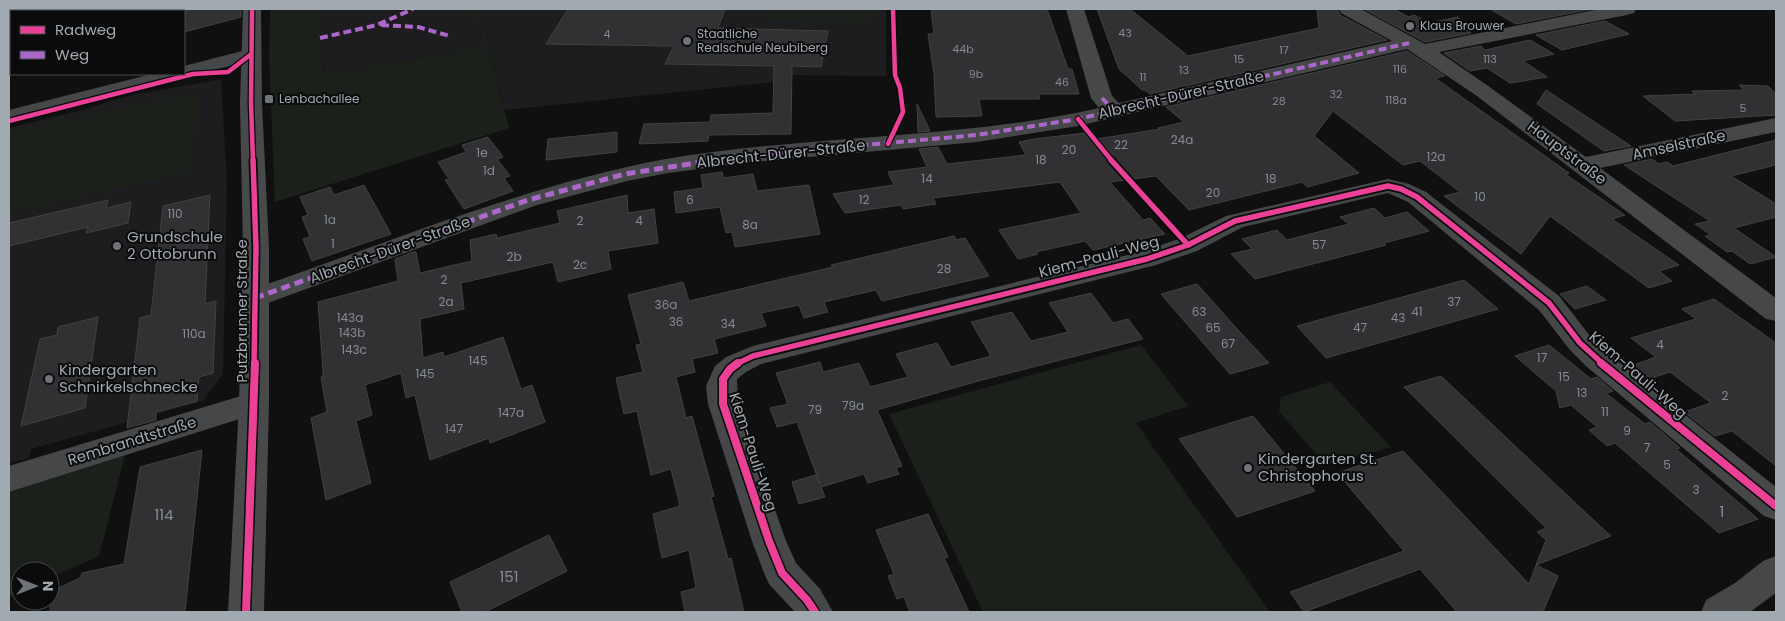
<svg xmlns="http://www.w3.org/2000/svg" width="1785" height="621" font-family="Poppins,sans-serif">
	<rect width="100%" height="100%" fill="#101011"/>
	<path fill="#1d1d1f" d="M319 9H471L483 45 324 76Z
		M480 9H886V76L773 75V82L505 110Z
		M221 79 227 184 223 374 203 401 31 449 29 458 9 463V128L82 110 128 96Z"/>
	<path fill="#1b201b" d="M270 9H319L324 76 483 45 471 9H480L509 128 275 202 269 57Z
		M767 9H873L871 22 764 21Z
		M200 92 190 172 9 213V131Z
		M1141 345 1188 406 1136 423 1270 612H983L889 414Z
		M1330 382 1391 447 1326 466 1279 411 1281 397Z
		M125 455 99 556 50 578V571H20V592L9 597V492Z"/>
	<path fill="#313133" stroke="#404244" d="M184 9H241V17L184 32Z
		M568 9H725L718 28 828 31 821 67 792 66 791 134 709 135 708 141 639 144 644 124 710 122 711 115 773 113 774 66 665 64 674 46 546 44Z
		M931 9H1047L1068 69H1072L1079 94H1039L1040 99H979L982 116 936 117 934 74 928 34H934Z
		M1097 9H1130L1188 56 1319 28 1317 9H1337L1340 15 1387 40 1150 94 1145 90H1142L1119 69Z
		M1364 9H1393L1409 17 1414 15 1429 23 1458 17 1471 33 1425 42Z
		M1490 9H1592L1516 24Z
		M1605 21 1629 34 1562 50 1536 35Z
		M1530 40 1554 54 1523 61 1547 77 1510 83 1487 68 1470 71 1444 53 1481 46 1485 50Z
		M1407 51 1445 76 1435 78 1569 173 1565 174 1625 215 1612 219 1679 265 1659 271 1672 281 1649 288 1550 216 1521 254 1444 196 1460 192 1420 161 1403 165 1333 111 1314 136 1359 173 1307 187 1302 182 1189 210 1156 176 1110 182 1143 220 1150 218 1165 234 1093 250 1085 241 1036 252 1038 254 1018 259 999 230 1081 213 1060 182 933 198 936 204 903 209 901 205 845 213 833 194 894 185 888 172 927 167 919 149 938 147 947 164 1026 155 1019 142 1034 139 1085 133 1090 140 1160 129 1158 128 1184 122 1166 107Z
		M1739 85 1768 86 1776 94V115L1675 121 1643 96 1696 94 1692 91 1744 90Z
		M1546 90 1631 146 1604 151 1537 104Z
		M917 104 930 131 918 132Z
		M617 132V152L546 160 548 139Z
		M488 137 503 157 497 159 510 176 504 178 513 191 464 209 445 180 449 179 438 162 466 152 462 145Z
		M1776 140V165L1731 176 1776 204V217L1734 228 1776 257 1750 264 1732 251 1727 252 1705 236 1711 235 1695 224 1710 221 1624 165 1652 159 1659 164 1667 162 1673 166Z
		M722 172 723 178 753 174 757 191 809 185 820 234 735 247 732 232 726 233 720 207 676 213 674 192 703 188 701 175Z
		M364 185 391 234 312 261 303 239 310 237 302 217 308 215 300 197 330 187 334 195Z
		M210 195 205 304 216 301 213 373 199 377 197 401 156 412V420L127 428 140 318 151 315 163 206Z
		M627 195 628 213 654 209 658 243 608 251 611 269 558 282 553 262 461 283 464 309 420 319 423 358 443 352 444 357 503 337 521 389 532 385 545 422 490 443 489 438 430 460 415 395 406 398 401 373 365 385 372 415 356 421 371 483 326 500 311 418 327 412 321 377H323V371L318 302 398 281 395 259 413 252H416L420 273 472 261 470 240 496 234 497 238 560 223 557 211Z
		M108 200 106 208 131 202 128 223 86 233 88 227 9 246V223Z
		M1374 208 1385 218 1407 212 1429 231 1384 243 1386 245 1255 279 1231 254 1252 249 1242 239 1277 230 1287 240 1349 224 1340 217Z
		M954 236 956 240 965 238 989 276 882 301 876 290 824 302 828 312 804 318 799 305 761 313 766 326 714 339 718 353 692 359 695 372 676 377 686 418 692 416 714 496 711 497 728 559 731 558 744 612H685L681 592 696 588 689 550 662 558 653 514 680 506 671 469 651 475 637 411 624 414 616 378 643 372 636 345 641 344 628 295 683 282 689 301 833 267 831 265Z
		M1464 280 1498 309 1326 358 1297 326Z
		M1197 284 1239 331 1269 363 1230 374 1161 294Z
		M1587 286 1606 300 1575 309 1560 294Z
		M1091 293 1113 323 1128 319 1143 339 978 381 877 410 902 466 896 468 899 474 868 483 864 474 821 487 825 497 799 504 792 482 816 475 820 484 797 422 777 427 770 408 788 404 776 373 820 362 823 372 859 363 870 387 908 377 896 354 937 343 951 367 991 356 971 322 1012 312 1031 341 1068 332 1049 303Z
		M1714 299 1776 343V466L1732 431 1715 436 1684 412 1711 403 1670 372 1645 380 1628 367 1656 357 1631 338 1696 319 1682 309Z
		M98 317 85 408 21 426 40 339 57 335 58 327Z
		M1549 345 1591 379 1597 377 1613 391 1607 393 1608 395 1645 424 1650 422 1680 448 1676 449 1758 519 1719 533 1615 443 1607 446 1589 430 1597 427 1571 405 1560 408 1556 391 1515 356Z
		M1441 376 1586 513 1611 536 1536 565 1546 540 1537 532 1546 528 1404 387Z
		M1253 416 1315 491 1237 517 1179 439Z
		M202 450 185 612H50V592L80 578 82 573 124 564 140 467Z
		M1403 451 1529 584 1536 565 1558 576 1543 612H1457L1420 569 1304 612 1290 592 1404 551 1337 473Z
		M928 514 948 557 944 558 969 612H910L904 597 897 599 888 576 894 574 876 530Z
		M549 535 567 571 485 612H462L450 582Z"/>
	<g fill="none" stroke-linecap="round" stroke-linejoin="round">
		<path fill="#454749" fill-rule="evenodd" d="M1066 9H1084L1112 96 1119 103 1392 41 1341 13 1339 9H1361L1425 44 1600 9H1636L1634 13 1627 15 1439 52 1491 88 1586 157 1776 118V132L1600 168 1776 298V321L1766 319 1477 96 1407 49 1078 126 977 142 753 162 668 173 627 181 537 205 265 304 255 307 245 304 241 298 245 292C305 271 365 249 424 228 503 201 583 174 666 159 809 135 957 140 1099 108L1091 98Z
			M250 49 257 51 260 55 257 59 9 122V110L152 74H184V66Z
			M1388 179 1409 184 1426 192 1559 296 1590 336 1606 352 1776 487V520L1764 516 1586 366 1570 350 1539 310 1408 202 1388 193 1243 227 1197 251 1156 265 761 364 746 372 737 379 738 404 786 541 796 563 820 589 833 612H795L769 584 764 573 752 541 708 404 706 386 715 366 726 357 753 346 1140 252 1179 239 1226 216Z
			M254 392 265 395 269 403 265 411 9 492V466Z
			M1776 556V593L1750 612H1701L1706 600 1735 583 1763 561Z"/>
		<path fill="#47494b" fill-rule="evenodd" d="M243 9H261L262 103 269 248V403L264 612H228L239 403 243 248 240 103Z"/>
		<path stroke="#ac68c9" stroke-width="4" stroke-dasharray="8 4" stroke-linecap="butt" d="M381 25 418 27 450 36
			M320 38 377 25 413 9
			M1102 98 1114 111
			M705 161 753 155 977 135 1078 119 1409 43"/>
		<path stroke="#ac68c9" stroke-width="5" stroke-dasharray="9 5" stroke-linecap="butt" d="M255 298 528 200 625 174 715 160"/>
		<g stroke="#0b0b0c" stroke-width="7">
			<path id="cycleway-far2" d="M252 9 251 103 253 161
				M1078 119 1112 161
				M9 121 193 74 228 72 250 55
				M888 144 903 112 900 88 895 75 893 9"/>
		</g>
		<g stroke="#0b0b0c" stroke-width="9">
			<path id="cycleway-far1" d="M253 160 256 248 254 364
				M1111 160 1188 245
				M736 364 753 356 1147 259 1188 245 1235 221 1388 186 1401 189 1417 197 1549 303 1580 343 1603 364"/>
		</g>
		<g stroke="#0b0b0c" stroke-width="11">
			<path id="cycleway" d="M738 363 730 369 723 379V404L769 541 782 573 807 600 815 612
				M1601 363 1776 506
				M246 612 255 363"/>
		</g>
		<use href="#cycleway-far2" stroke="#ea4096" stroke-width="4.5"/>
		<use href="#cycleway-far1" stroke="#ea4096" stroke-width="5.5"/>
		<use href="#cycleway" stroke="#ea4096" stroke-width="8"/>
	</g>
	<g fill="#6e7479" stroke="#0b0b0c" stroke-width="2">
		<circle cx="1410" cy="26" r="5"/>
		<circle cx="687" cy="41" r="5"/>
		<rect x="264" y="94" width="10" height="10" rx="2.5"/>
		<circle cx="117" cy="246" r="5"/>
		<circle cx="49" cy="379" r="5"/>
		<circle cx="1248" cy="468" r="5"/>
	</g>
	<g text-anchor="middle" stroke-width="4" stroke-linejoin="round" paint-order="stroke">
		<g font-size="11" fill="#858c92">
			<text x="1125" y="37">43</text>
			<text x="607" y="38">4</text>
			<text x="963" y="53">44b</text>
			<text x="1284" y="54">17</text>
			<text x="1239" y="63">15</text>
			<text x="1490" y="63">113</text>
			<text x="1400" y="73">116</text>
			<text x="1184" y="74">13</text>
			<text x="976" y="78">9b</text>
			<text x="1143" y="81">11</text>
			<text x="1062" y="86">46</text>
			<text x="1336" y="98">32</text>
			<text x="1396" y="104">118a</text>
			<text x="1279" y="105">28</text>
			<text x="1743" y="112">5</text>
		</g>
		<g font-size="12" fill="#a1aab1" stroke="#0b0b0c" text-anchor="start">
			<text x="1420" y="30">Klaus Brouwer</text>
			<text x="697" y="38">Staatliche<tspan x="697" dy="14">Realschule Neubiberg</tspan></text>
			<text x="279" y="103">Lenbachallee</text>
		</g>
		<g font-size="12" fill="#858c92">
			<text x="1182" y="144">24a</text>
			<text x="1121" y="149">22</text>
			<text x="1069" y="154">20</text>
			<text x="482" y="157">1e</text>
			<text x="1436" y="161">12a</text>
			<text x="1041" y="164">18</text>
			<text x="489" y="175">1d</text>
			<text x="927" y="183">14</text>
			<text x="1271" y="183">18</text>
			<text x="1213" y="197">20</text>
			<text x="1480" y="201">10</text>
			<text x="690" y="204">6</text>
			<text x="864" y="204">12</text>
			<text x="175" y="218">110</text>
			<text x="330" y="224">1a</text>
			<text x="580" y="225">2</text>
			<text x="639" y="225">4</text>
			<text x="750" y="229">8a</text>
			<text x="333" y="248">1</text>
			<text x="1319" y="249">57</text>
			<text x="514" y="261">2b</text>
			<text x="580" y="269">2c</text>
			<text x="944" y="273">28</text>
			<text x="444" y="284">2</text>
			<text x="446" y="306">2a</text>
			<text x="1454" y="306">37</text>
			<text x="666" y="309">36a</text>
			<text x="1199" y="316">63</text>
			<text x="1417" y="316">41</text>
			<text x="350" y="322">143a</text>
			<text x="1398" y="322">43</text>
			<text x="676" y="326">36</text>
			<text x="728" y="328">34</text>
			<text x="1213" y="332">65</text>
			<text x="1360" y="332">47</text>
			<text x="352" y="337">143b</text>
			<text x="194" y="338">110a</text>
			<text x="1228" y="348">67</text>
			<text x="1660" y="349">4</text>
			<text x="354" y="354">143c</text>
			<text x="1542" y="362">17</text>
			<text x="478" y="365">145</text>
			<text x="425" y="378">145</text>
			<text x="1564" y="381">15</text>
			<text x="1582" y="397">13</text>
			<text x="1725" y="400">2</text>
			<text x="853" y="410">79a</text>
			<text x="815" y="414">79</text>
			<text x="1605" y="416">11</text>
			<text x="511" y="417">147a</text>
			<text x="454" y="433">147</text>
			<text x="1627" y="435">9</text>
			<text x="1647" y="452">7</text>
			<text x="1667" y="469">5</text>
			<text x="1696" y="494">3</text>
		</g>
		<g font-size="15" fill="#a1aab1" stroke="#0b0b0c">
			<text transform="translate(1181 95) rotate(-13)" y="5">Albrecht-Dürer-Straße</text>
			<text transform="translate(1679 145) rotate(-12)" y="5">Amselstraße</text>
			<text transform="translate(1567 153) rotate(37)" y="5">Hauptstraße</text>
			<text transform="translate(781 154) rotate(-6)" y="5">Albrecht-Dürer-Straße</text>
			<text transform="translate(390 250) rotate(-20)" y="5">Albrecht-Dürer-Straße</text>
			<text transform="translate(1099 257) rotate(-15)" y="5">Kiem-Pauli-Weg</text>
			<text transform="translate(242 311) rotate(-90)" y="5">Putzbrunner Straße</text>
			<text transform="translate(1638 375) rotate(41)" y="5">Kiem-Pauli-Weg</text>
			<text transform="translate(132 441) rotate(-17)" y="5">Rembrandtstraße</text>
			<text transform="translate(753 452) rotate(72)" y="5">Kiem-Pauli-Weg</text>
		</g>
		<g font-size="15" fill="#a1aab1" stroke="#0b0b0c" text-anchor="start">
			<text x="127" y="242">Grundschule<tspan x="127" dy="17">2 Ottobrunn</tspan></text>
			<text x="59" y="375">Kindergarten<tspan x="59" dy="17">Schnirkelschnecke</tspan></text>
			<text x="1258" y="464">Kindergarten St.<tspan x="1258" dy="17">Christophorus</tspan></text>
		</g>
		<g font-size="15" fill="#858c92">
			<text x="1722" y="517">1</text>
			<text x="164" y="520">114</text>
			<text x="509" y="582">151</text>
		</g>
	</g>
	<rect width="1785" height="621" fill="none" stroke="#a1aab1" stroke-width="20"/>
	<rect x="10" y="10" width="175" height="65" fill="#0b0b0c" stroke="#474b4e"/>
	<rect x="20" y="26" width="25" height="8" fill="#ea4096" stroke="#474b4e"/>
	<text x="55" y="35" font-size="15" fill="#a1aab1">Radweg</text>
	<rect x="20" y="51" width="25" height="8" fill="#ac68c9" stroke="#474b4e"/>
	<text x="55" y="60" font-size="15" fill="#a1aab1">Weg</text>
	<g transform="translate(35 586) rotate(90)"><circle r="24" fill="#0b0b0c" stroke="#474b4e"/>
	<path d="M0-4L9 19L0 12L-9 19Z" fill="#6e7479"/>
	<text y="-8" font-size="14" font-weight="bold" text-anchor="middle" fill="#a1aab1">N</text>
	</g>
</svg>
